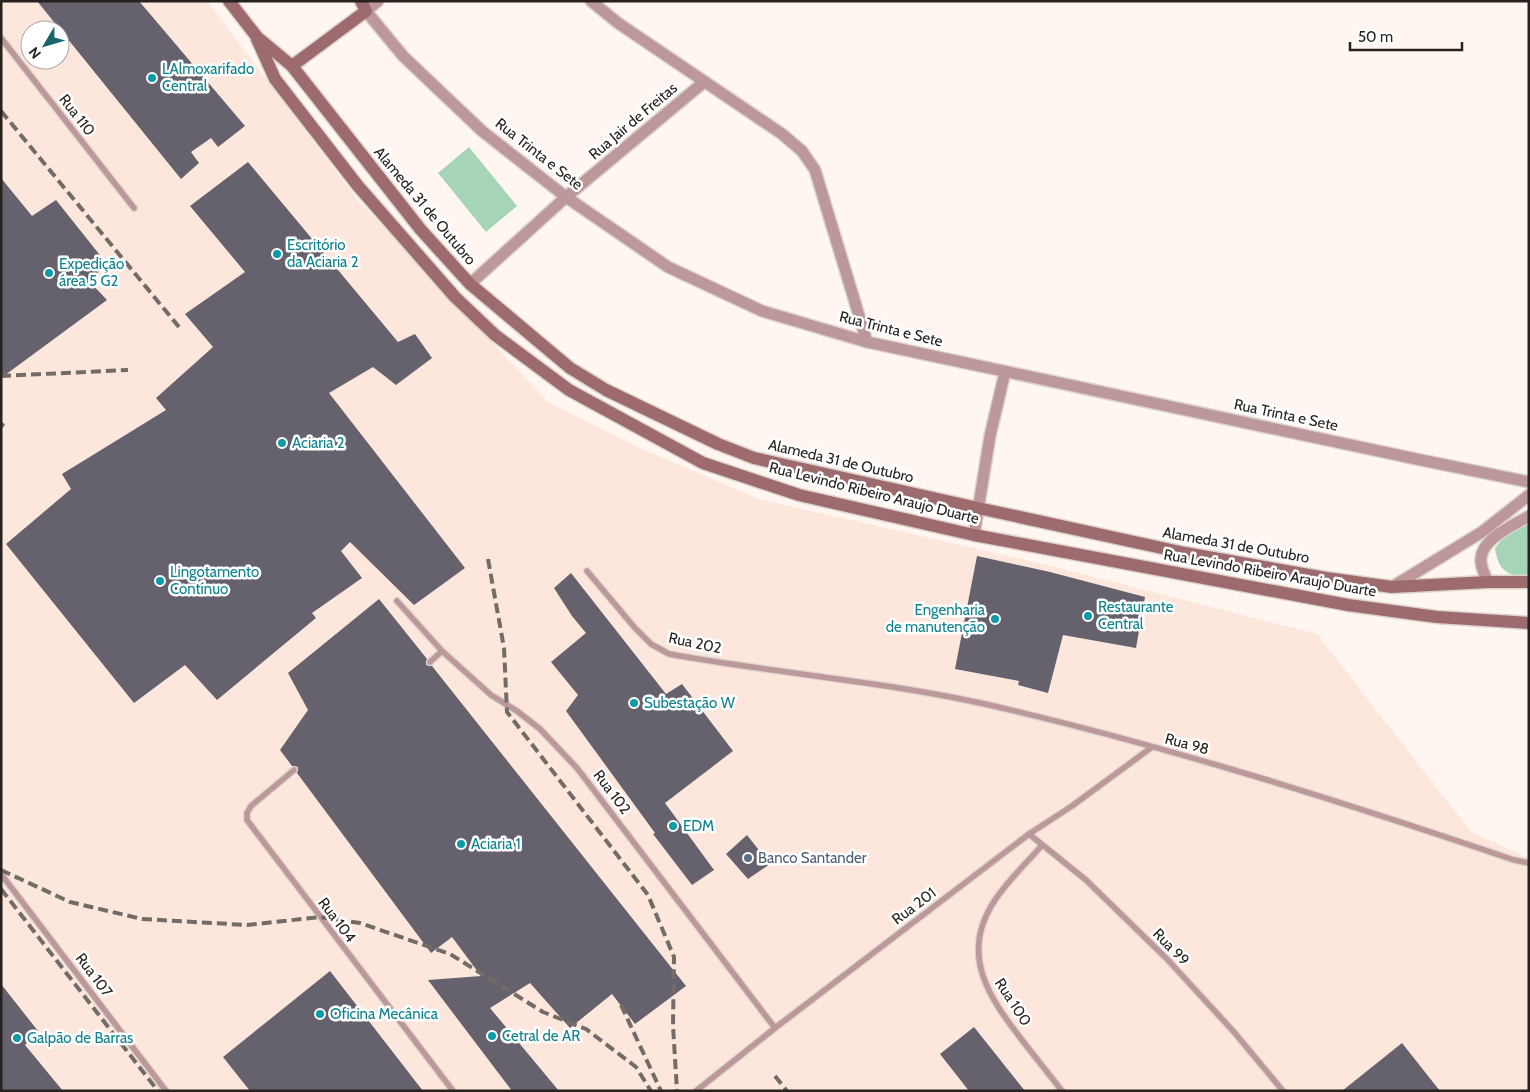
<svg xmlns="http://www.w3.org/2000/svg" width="1530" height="1092" font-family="Cabin,sans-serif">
	<rect width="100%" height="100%" fill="#fff6f1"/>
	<path fill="#fde6db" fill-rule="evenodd" d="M1 1H207L357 199 548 402 642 449 759 499 1043 564 1317 634 1471 832 1529 858V1091H1ZM30 30H60V60H30Z"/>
	<path fill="#a6d4b7" d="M469 147 517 206 486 232 438 173Z
		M1529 522V576C1507 577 1498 570 1495 548L1508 532Z"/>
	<path fill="#65626e" d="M37 1H139L245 126 218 147 211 138 191 152 199 163 181 179Z
		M248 162 398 342 415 334 432 358 396 385 373 367 329 393 465 568 414 605 350 542 341 551 362 578 312 613 316 618 217 700 185 665 134 703 6 544 71 489 62 474 166 410 156 398 213 347 185 314 245 272 190 206Z
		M1 178 32 216 56 200 107 264 89 281 107 300 1 378Z
		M977 556 1050 572 1145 597 1136 648 1063 635 1048 693 1018 685 1019 681 955 669Z
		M571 573 666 694 682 684 733 751 665 803 714 870 692 885 653 834 655 833 566 711 578 695 551 662 586 633 572 616 554 588Z
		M379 599 427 659 426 665 432 666 686 986 635 1024 612 994 570 1028 530 983 490 1008 559 1091H512L428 980 481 976 452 937 431 953 297 773 298 767 292 766 280 750 308 710 288 673Z
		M747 835 770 864 748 879 726 854Z
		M330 971 423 1091H250L223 1057Z
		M1 984 38 1031 25 1045 63 1091H1Z
		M974 1027 1025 1091H969L940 1054Z
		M1402 1043 1440 1091H1342Z"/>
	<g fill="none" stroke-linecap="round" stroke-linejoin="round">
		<g stroke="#dcd4cf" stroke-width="8">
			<path id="service" d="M1 38 134 208
				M587 571 635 628 651 644 669 654C774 673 881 681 985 704 1164 745 1340 801 1514 860L1529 863
				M397 601 442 651 491 695 517 711 540 729 577 768 775 1028
				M430 662 442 651
				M294 770 251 806 247 813V820L453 1091
				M1029 834 1086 880 1167 959 1234 1032 1283 1091
				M1042 845C1027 863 1008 880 995 900 959 954 988 996 1022 1040 1035 1057 1049 1074 1062 1091
				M1 874 166 1091
				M696 1091 775 1028 1029 834 1072 806 1152 747"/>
		</g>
		<g stroke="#dcd4cf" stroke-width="14">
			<path id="minor" d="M378 1 366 11 403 56 482 131 566 197 668 267 762 311 867 342 1421 460 1529 482
				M591 1 618 23 782 134 802 151 815 170 867 342
				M470 284 566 197 704 82
				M974 535 990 436 1005 372
				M1488 582C1485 575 1480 567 1481 559 1482 538 1513 526 1529 516
				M1392 587 1482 532 1529 495"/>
		</g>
		<g stroke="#dcd4cf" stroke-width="15">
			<path id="secondary" d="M229 1 257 37 292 66 421 230 470 284 570 368 606 390 718 444 754 458 978 508 1185 553 1326 578 1392 587 1488 582H1529
				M257 39 275 79 358 186 455 297 495 335 569 390 703 463 799 495 974 535 1348 605 1437 617 1529 623
				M292 66 366 11 361 1"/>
		</g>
		<use href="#service" stroke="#bd989a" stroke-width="5.5"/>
		<use href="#minor" stroke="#bd989a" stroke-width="11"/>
		<use href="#secondary" stroke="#9d6a6e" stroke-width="12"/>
		<path stroke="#726b68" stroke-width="4" stroke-dasharray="10 5" stroke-linecap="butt" d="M1 111 179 327
			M1 376 128 370
			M1 424 4 426
			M488 559 504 648 507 712 648 895 674 957 673 1026 677 1091
			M1 870 70 902 142 919 247 925 320 917 360 923 450 954 543 1012 586 1029 636 1067 651 1091
			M1 889 158 1091
			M621 1005 661 1091
			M775 1076 787 1091"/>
	</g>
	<g fill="#0f9aa8" stroke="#fff" stroke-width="2">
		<circle cx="152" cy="78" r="5"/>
		<circle cx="277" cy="254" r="5"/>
		<circle cx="49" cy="273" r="5"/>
		<circle cx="282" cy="443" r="5"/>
		<circle cx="160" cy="581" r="5"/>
		<circle cx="1088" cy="616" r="5"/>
		<circle cx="995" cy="619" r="5"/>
		<circle cx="634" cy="703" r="5"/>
		<circle cx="673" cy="826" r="5"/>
		<circle cx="461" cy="844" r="5"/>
		<circle cx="320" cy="1014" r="5"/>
		<circle cx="492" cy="1036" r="5"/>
		<circle cx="17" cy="1038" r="5"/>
	</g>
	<circle fill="#5c6f8a" stroke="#fff" stroke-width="2" cx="748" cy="858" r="5"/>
	<g text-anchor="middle" stroke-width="5" stroke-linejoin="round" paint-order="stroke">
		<g font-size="15" fill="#0d838f" stroke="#fff" text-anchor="start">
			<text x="162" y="74">LAlmoxarifado<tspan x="162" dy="17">Central</tspan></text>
			<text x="287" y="250">Escritório<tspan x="287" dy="17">da Aciaria 2</tspan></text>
			<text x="59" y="269">Expedição<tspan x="59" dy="17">área 5 G2</tspan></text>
			<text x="292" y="448">Aciaria 2</text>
			<text x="170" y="577">Lingotamento<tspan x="170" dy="17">Contínuo</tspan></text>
			<text x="1098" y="612">Restaurante<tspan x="1098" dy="17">Central</tspan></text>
			<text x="985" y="615" text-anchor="end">Engenharia<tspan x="985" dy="17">de manutenção</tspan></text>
			<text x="644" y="708">Subestação W</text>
			<text x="683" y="831">EDM</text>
			<text x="471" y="849">Aciaria 1</text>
			<text x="330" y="1019">Oficina Mecânica</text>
			<text x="502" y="1041">Cetral de AR</text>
			<text x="27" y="1043">Galpão de Barras</text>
		</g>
		<g font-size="15" fill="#27221f" stroke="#fff">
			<text transform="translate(77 115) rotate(52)" y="5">Rua 110</text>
			<text transform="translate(633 121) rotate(-40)" y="5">Rua Jair de Freitas</text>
			<text transform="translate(539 154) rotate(38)" y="5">Rua Trinta e Sete</text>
			<text transform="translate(425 206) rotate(50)" y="5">Alameda 31 de Outubro</text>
			<text transform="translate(891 329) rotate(14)" y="5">Rua Trinta e Sete</text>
			<text transform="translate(1286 415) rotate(12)" y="5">Rua Trinta e Sete</text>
			<text transform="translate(841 461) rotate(13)" y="5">Alameda 31 de Outubro</text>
			<text transform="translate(874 493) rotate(14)" y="5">Rua Levindo Ribeiro Araujo Duarte</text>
			<text transform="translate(1236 545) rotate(10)" y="5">Alameda 31 de Outubro</text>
			<text transform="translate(1270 573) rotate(10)" y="5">Rua Levindo Ribeiro Araujo Duarte</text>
			<text transform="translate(695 643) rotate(12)" y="5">Rua 202</text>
			<text transform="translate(1187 744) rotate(15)" y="5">Rua 98</text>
			<text transform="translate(612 792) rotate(53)" y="5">Rua 102</text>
			<text transform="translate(914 906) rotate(-37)" y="5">Rua 201</text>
			<text transform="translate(337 920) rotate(53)" y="5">Rua 104</text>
			<text transform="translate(1171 947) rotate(46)" y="5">Rua 99</text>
			<text transform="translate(94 975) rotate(53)" y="5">Rua 107</text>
			<text transform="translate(1013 1002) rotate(57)" y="5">Rua 100</text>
		</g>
		<g font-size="15" fill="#4e5e75" stroke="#fff" text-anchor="start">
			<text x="758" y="863">Banco Santander</text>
		</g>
	</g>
	<rect width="1530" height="1092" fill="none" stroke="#27221f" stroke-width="5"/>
	<g transform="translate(45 45) rotate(232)"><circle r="24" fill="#ffffff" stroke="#a9a7a5"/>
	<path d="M0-4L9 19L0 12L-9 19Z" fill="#19676a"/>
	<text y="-8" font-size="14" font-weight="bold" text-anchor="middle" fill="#27221f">N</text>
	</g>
	<path d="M1350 42v8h112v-8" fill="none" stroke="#27221f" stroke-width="2.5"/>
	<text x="1358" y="42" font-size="15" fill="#27221f" stroke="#ffffff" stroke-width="4" paint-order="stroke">50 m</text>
</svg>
